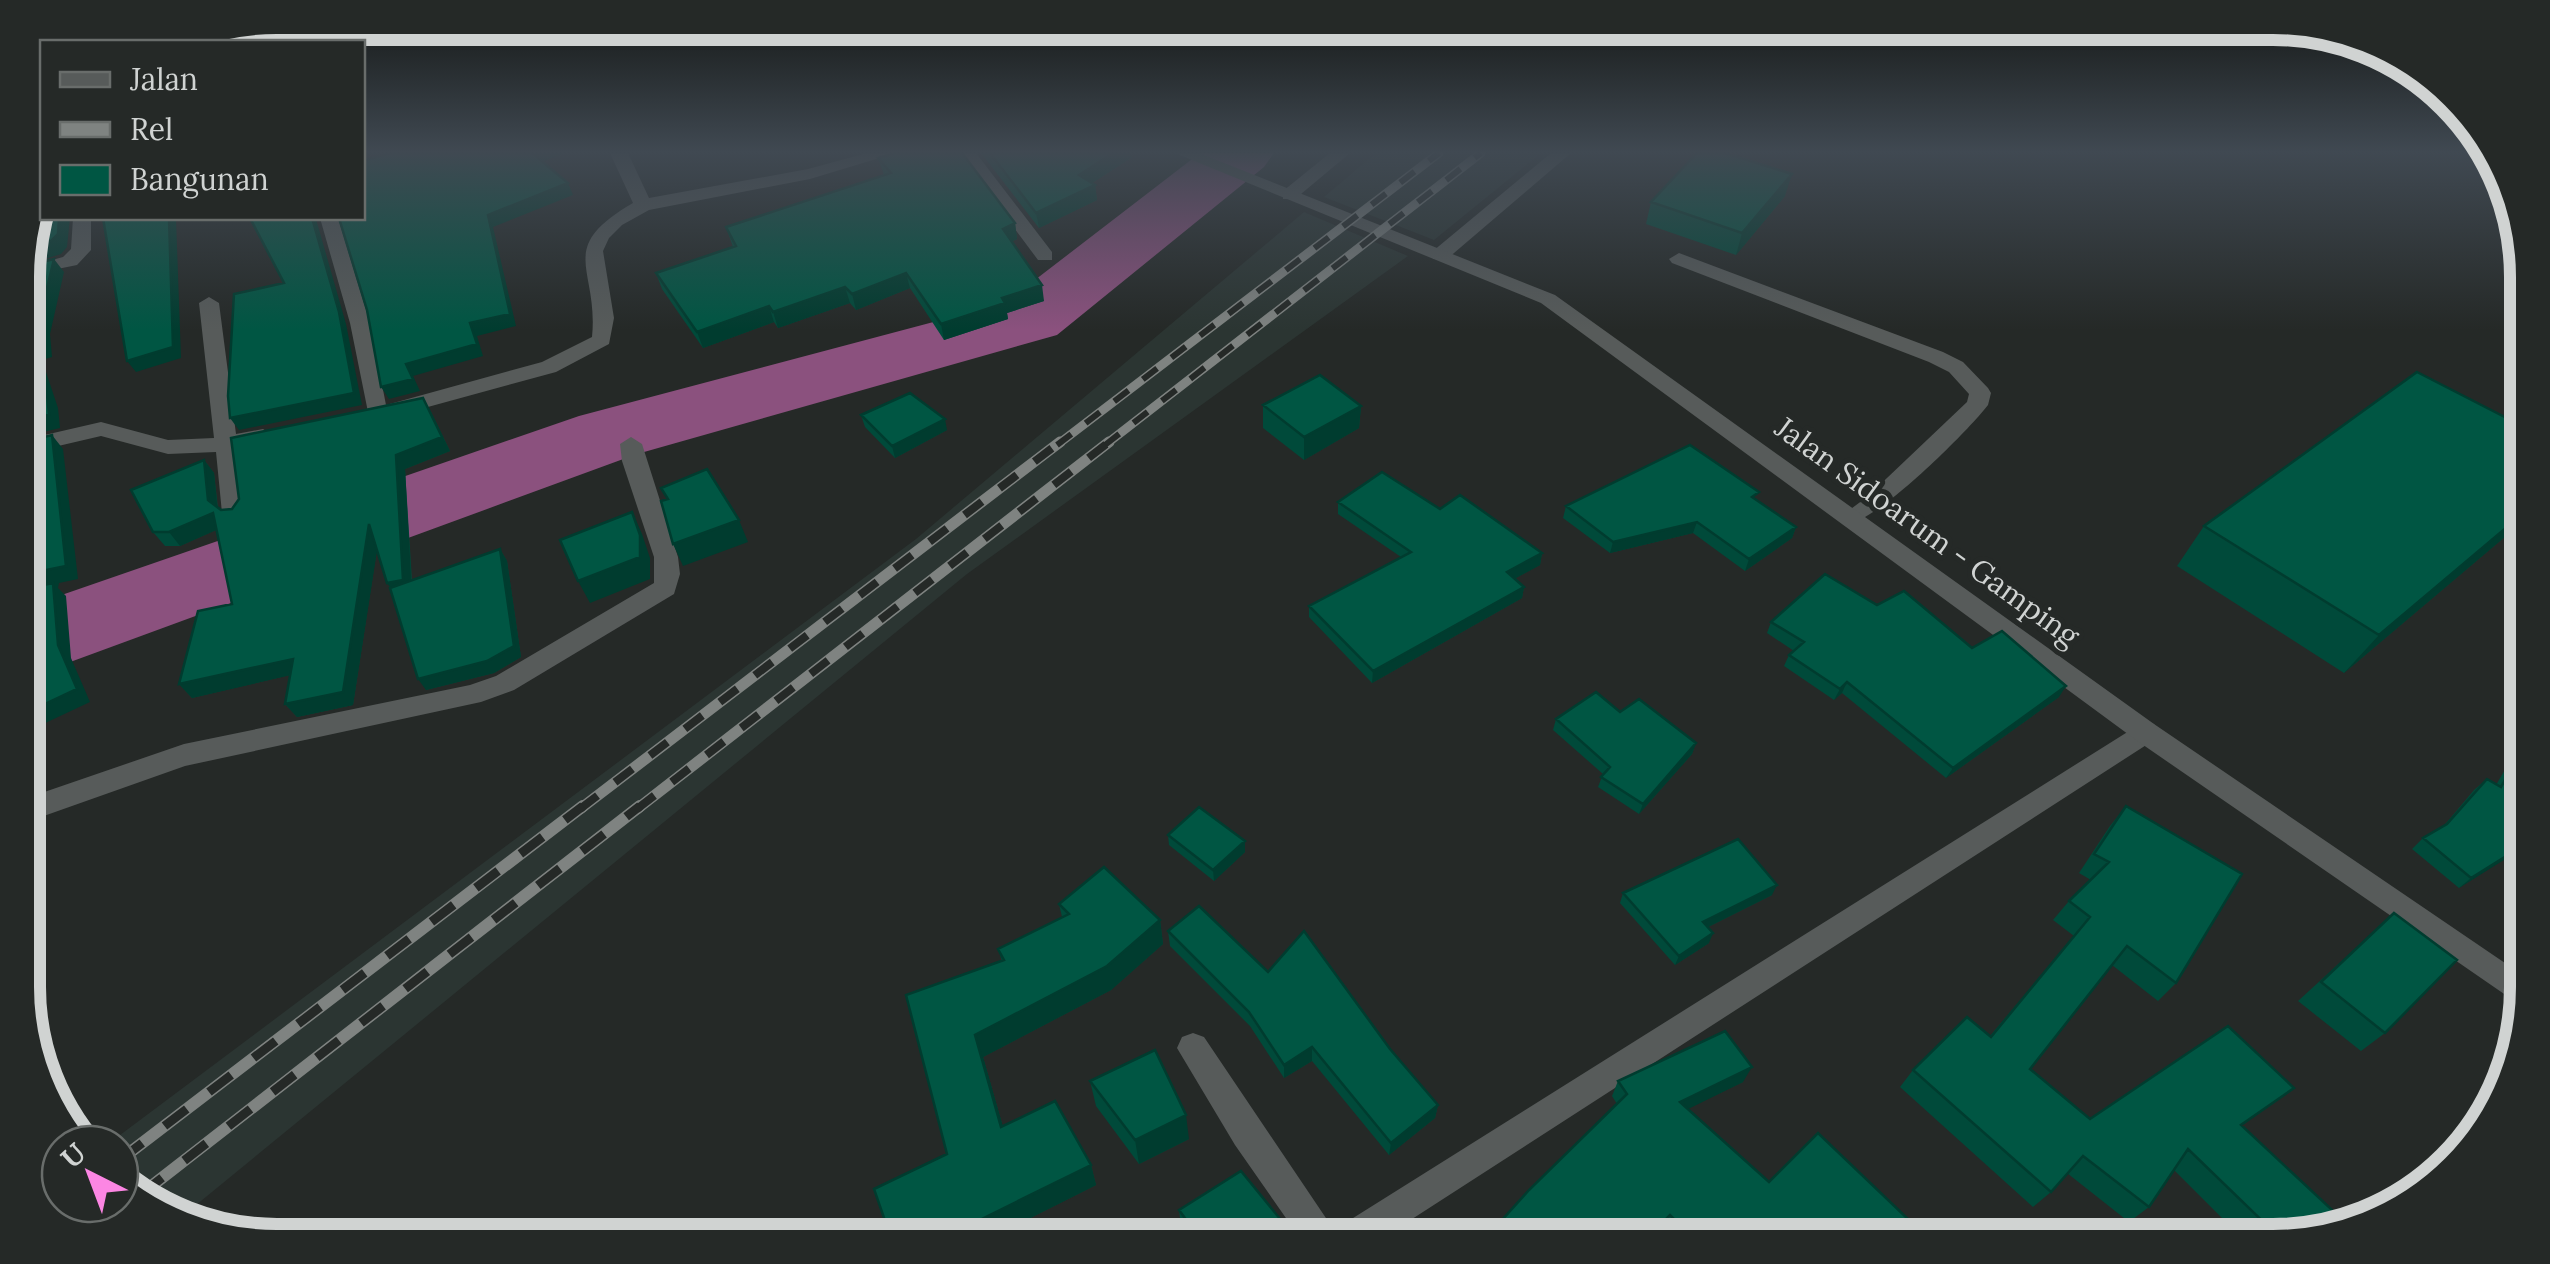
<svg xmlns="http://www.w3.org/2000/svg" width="2550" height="1264" font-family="Lora,serif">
	<rect width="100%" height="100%" fill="#252927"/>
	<path fill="#2b3532" d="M1376 153H1541L1434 240 1324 197Z
		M1304 212 1408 256 967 574 179 1219 165 1216 120 1179V1144H108L916 539Z"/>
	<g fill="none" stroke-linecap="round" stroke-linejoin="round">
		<path fill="#8b517e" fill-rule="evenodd" d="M1200 153H1274L1264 167 1057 335 637 454 24 679V608L579 416 1005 303Z"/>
		<path fill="#575b5a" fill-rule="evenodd" d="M1679 253 1943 352 1963 362 1988 388 1991 393 1988 405C1970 429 1870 530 1844 523L1840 517 1867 497 1967 402 1969 394 1949 372 1929 362 1672 263 1669 259Z"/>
		<path fill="#575b5a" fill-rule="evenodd" d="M610 153H628L649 198 808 169 867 153H896L810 179 649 210 622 225 609 238 603 251 614 318 609 344 556 372 395 416 369 417 350 323 320 218H338L370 323 386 405 542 362 592 337C599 267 554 249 633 203Z
			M958 153H976L1052 252V260H1038Z
			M1330 153H1350L1295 199H1283V191Z
			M1551 153H1571L1447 259H1433V251Z
			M73 218H91V250L77 265 23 276V268L63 257 71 249Z
			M209 297 219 303 236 434 263 429 274 436 271 441 237 448 246 513 242 519 234 521 222 513 216 452 168 454 101 436 24 454 23 440 101 422 168 440 214 438 199 303Z
			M631 437 642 444 678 557 680 574 674 594 514 690 481 702 185 766 24 823V799L184 744 470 685 496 676 654 583V557L622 461 620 444Z
			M2145 721 2154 724 2158 732 2154 740 1378 1241H1302L1235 1145 1177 1048 1182 1037 1193 1033 1204 1037 1334 1230Z"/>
		<path fill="#575b5a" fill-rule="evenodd" d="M1175 153H1199L1555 295 2154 724 2527 978 2523 1007 2136 740 1541 303Z"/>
		<g stroke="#7f8381" stroke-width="9">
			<path id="rail-far2" d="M1057 445 1439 153
				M1105 445 1481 153"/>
		</g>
		<g stroke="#7f8381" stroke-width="11">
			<path id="rail-far1" d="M580 809 1060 442
				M637 809 1109 442"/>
		</g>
		<g stroke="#7f8381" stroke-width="12">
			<path id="rail" d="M120 1160 583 806
				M140 1195 640 806"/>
		</g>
		<use href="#rail-far2" stroke="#252927" stroke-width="6" stroke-dasharray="18" stroke-linecap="butt"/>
		<use href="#rail-far1" stroke="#252927" stroke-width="8" stroke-dasharray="22" stroke-linecap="butt"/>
		<use href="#rail" stroke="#252927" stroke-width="9" stroke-dasharray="28" stroke-linecap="butt"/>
	</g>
	<path fill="#004a3a" d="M981 153H1131V158L1092 183 1095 185 1097 200 1039 228Z
		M878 158 1015 223 1017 239 1011 242 1044 301 1007 313 1008 319 944 340 910 288 856 310 850 303 778 328 774 322 703 348 662 289 656 273 733 247 726 227 884 175Z
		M1785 196 1736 255 1646 224 1651 202Z
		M1263 405 1361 406 1359 428 1304 460 1263 428Z
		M431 412 450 451 405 469 412 581 500 549 507 561 521 657 494 673 426 690 391 588 387 583 377 549 353 705 297 717 285 704 290 675 192 698 179 684 232 604 216 530 180 546H165L153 532 204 460 214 473 218 508 221 510 232 509Z
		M861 415 947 430 895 458 865 427Z
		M2526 428V519L2344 673 2177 566 2204 526Z
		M1756 500 1796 527 1792 538 1745 571 1693 533 1610 553 1563 518 1566 506Z
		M1338 502 1440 509 1542 553 1540 565 1514 579 1524 587 1522 598 1372 683 1309 617V606L1401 557 1338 514Z
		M1771 622 1972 648 2059 697 1946 778 1842 693 1834 700 1784 666 1789 655 1794 651 1767 633Z
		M1620 712 1696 743 1692 754 1639 814 1598 787 1603 774 1553 730 1556 719Z
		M2527 734V844L2459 888 2412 849 2423 838 2442 828 2474 790 2487 779 2496 785 2524 737Z
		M2126 806 2176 983 2158 1001 2112 965 2030 1069 2090 1119 2242 1126 2289 1241H2245L2174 1170 2149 1207 2129 1222 2067 1173 2051 1192 2033 1207 1900 1087 1913 1070 1990 1036 2074 936 2053 920 2069 901 2091 880 2079 873 2110 826Z
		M1168 835 1245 841V852L1214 881 1169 845Z
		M1623 893 1772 895 1708 927 1709 943 1675 965 1620 903Z
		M1059 904 1160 920 1163 944 1111 990 983 1057 1003 1127 1091 1165 1096 1185 985 1241H892L947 1154 1002 961 998 949 1062 917Z
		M2394 913 2385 1033 2361 1051 2298 1001Z
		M1168 931 1268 972 1390 1049 1438 1105 1435 1118 1389 1155 1312 1061 1284 1078 1250 1026 1170 946Z
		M1090 1081 1189 1139 1139 1164 1096 1106Z
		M1618 1081 1743 1082 1687 1109 1769 1182 1931 1241H1675L1662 1228 1649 1241H1483L1617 1104 1612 1096Z
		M1179 1210 1298 1241H1197L1180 1218Z"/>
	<path fill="#003c2f" d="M362 153H380L362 157Z
		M531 153H565L536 164Z
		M1113 153H1131V158L1081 190 1079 175Z
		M1792 174 1785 196 1736 255 1742 233Z
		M568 183 573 195 493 227 516 326 477 336 483 356 413 376 420 391 389 399 381 387 406 364 470 323 488 215Z
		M1095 185 1097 200 1039 228 1036 213Z
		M59 218H70L67 247 61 254 23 266 26 248Z
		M169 218H176L181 358 136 372 127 361Z
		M312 218H318L316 219 346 324 362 405 239 430 230 418Z
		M1015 223 1017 239 1005 245 1003 229Z
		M54 259 64 272 50 334 52 357 42 360 58 408 60 428 23 437V421L31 347Z
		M906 273 910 288 856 310 852 294Z
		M1042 285 1044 301 1007 313 1008 319 944 340 941 324 1002 298Z
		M845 287 850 303 778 328 773 312Z
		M769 306 774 322 703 348 697 332Z
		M423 398 450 451 405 469 412 594 397 597 387 583 396 455Z
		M1361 406 1359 428 1304 460V437Z
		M945 419 947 430 895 458 892 446Z
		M52 435 63 449 78 579 59 583 58 588 66 596 71 658 90 702 24 733V714L58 645 44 585Z
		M204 460 214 473 218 513 208 500Z
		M2526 511V519L2344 673 2379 635Z
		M632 512 642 534 650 558V579L590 603 578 581Z
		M213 513 223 527 180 546 169 532Z
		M739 520 748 542 683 566 673 544Z
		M1697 522 1693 533 1610 553 1613 542Z
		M369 524 379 538 353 705 297 717 285 704Z
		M1796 527 1792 538 1745 571 1749 559Z
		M500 549 507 561 521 657 494 673 426 690 418 679Z
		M1542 553 1540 565 1505 584 1507 572Z
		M1524 587 1522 598 1372 683 1373 671Z
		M293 659 304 672 192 698 179 684Z
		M1847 682 1842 693 1834 700 1840 689Z
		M2066 686 2059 697 1946 778 1953 768Z
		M1696 743 1692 754 1639 814 1643 804Z
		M1245 841V852L1214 881 1213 870Z
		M2527 843 2520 850 2459 888 2471 878Z
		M1777 885 1772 895 1698 932 1703 922Z
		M1160 920 1163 944 1111 990 983 1057 1009 1148 1001 1127 975 1035Z
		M1713 933 1709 943 1675 965 1679 956Z
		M1312 1047V1061L1284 1078V1065Z
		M1752 1067 1743 1082 1672 1117 1680 1102Z
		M1438 1105 1435 1118 1389 1155 1391 1143Z
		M1186 1115 1189 1139 1139 1164 1135 1140Z
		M1091 1165 1096 1185 985 1241H937Z
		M1670 1215 1662 1228 1649 1241H1644Z"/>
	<path fill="#005643" stroke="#003c2f" stroke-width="2.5" d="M390 153H532L568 183 488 215 510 314 470 323 477 344 406 364 413 379 381 387 367 310 339 218H362V161Z
		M895 153H962L1015 223 1003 229 1042 285 1002 298 1005 303 941 324 906 273 852 294 845 287 773 312 769 306 697 332 656 273 736 246 726 227 891 173 878 158Z
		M990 153H1113L1079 175 1095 185 1036 213Z
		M1697 153H1725L1792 174 1742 233 1651 202Z
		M42 187V218H59L58 234 51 241 26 248Z
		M103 218H169L173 347 127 361Z
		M250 218H312L339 312 354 393 230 418 228 396 234 294 284 283Z
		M54 259 39 321 42 344 31 347 47 395 49 414 23 421V267Z
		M2417 372 2526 428V511L2379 635 2204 526Z
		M1320 375 1361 406 1304 437 1263 405Z
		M910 393 945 419 892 446 861 415Z
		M423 398 442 437 396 455 403 580 387 583 369 524 343 692 285 704 293 659 179 684 198 611 232 604 213 513 169 532H153L131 490 204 460 208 500 221 510 232 509 239 499 231 438Z
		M52 435 66 566 46 570 44 585 53 583 58 645 77 689 24 714V442Z
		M1690 445 1759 492 1752 497 1796 527 1749 559 1697 522 1613 542 1566 506Z
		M707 469 739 520 673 544 661 501 668 499 661 488Z
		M1382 472 1440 509 1460 495 1542 553 1507 572 1524 587 1373 671 1309 606 1411 552 1338 502Z
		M632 512 640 535V557L578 581 560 540Z
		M500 549 514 646 487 661 418 679 390 588Z
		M1825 574 1877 605 1904 591 1972 648 2002 631 2066 686 1953 768 1847 682 1840 689 1789 655 1804 642 1771 622Z
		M1596 692 1620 712 1639 699 1696 743 1643 804 1601 777 1610 767 1556 719Z
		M2527 742V843L2471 878 2423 838 2447 824 2487 779 2501 787Z
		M2126 806 2242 874 2176 983 2127 946 2030 1069 2090 1119 2228 1026 2294 1088 2241 1125 2345 1222 2289 1241H2283L2188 1149 2149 1207 2083 1156 2051 1192 1913 1070 1967 1017 1991 1037 2090 917 2069 901 2109 862 2094 854Z
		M1199 807 1245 841 1213 870 1168 835Z
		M1738 839 1777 885 1703 922 1713 933 1679 956 1623 893Z
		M1104 867 1160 920 1107 966 975 1035 1001 1127 1055 1101 1091 1165 937 1241H892L874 1189 947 1154 906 995 1004 960 998 949 1069 914 1059 904Z
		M1199 906 1268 972 1304 931 1390 1049 1438 1105 1391 1143 1312 1047 1284 1065 1249 1012 1168 931Z
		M2394 913 2457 960 2385 1033 2321 982Z
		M1725 1031 1752 1067 1680 1102 1769 1182 1818 1133 1931 1241H1696L1670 1215 1644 1241H1483L1529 1190 1627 1094 1618 1081Z
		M1155 1050 1186 1115 1135 1140 1090 1081Z
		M1241 1171 1298 1241H1202L1179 1210Z
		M1128 1234 1133 1241H1116Z"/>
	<linearGradient id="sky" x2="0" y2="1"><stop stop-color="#141715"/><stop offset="0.46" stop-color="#404952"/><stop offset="1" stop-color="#404952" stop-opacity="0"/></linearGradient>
	<rect width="2550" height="330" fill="url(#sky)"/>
	<g text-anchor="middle" stroke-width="10" stroke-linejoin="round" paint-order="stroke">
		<g font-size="30" fill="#d0d3d2" stroke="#252927">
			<text transform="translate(1927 532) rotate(36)" y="10">Jalan Sidoarum - Gamping</text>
		</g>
	</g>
	<path d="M0 0H2550V1264H0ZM277 40H2273A237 237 0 0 1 2510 277V987A237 237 0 0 1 2273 1224H277A237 237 0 0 1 40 987V277A237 237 0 0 1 277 40Z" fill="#252927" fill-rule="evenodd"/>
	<path fill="none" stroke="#d0d3d2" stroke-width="12" d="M277 40H2273A237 237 0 0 1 2510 277V987A237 237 0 0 1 2273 1224H277A237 237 0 0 1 40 987V277A237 237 0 0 1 277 40Z"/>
	<rect x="40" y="40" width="325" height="180" fill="#252927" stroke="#696d6b" stroke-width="2.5"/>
	<rect x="60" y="72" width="50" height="15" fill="#575b5a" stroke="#696d6b" stroke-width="2.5"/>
	<text x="130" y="90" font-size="30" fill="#d0d3d2">Jalan</text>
	<rect x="60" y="122" width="50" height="15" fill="#7f8381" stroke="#696d6b" stroke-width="2.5"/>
	<text x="130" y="140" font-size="30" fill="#d0d3d2">Rel</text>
	<rect x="60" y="165" width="50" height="30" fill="#005643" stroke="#696d6b" stroke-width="2.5"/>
	<text x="130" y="190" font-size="30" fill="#d0d3d2">Bangunan</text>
	<g transform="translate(90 1174) rotate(318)"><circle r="48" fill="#252927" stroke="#696d6b" stroke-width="2.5"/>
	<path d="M0-8L18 38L0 25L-18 38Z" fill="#fc86e3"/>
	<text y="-15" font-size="28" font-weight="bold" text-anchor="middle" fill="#d0d3d2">U</text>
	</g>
</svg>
